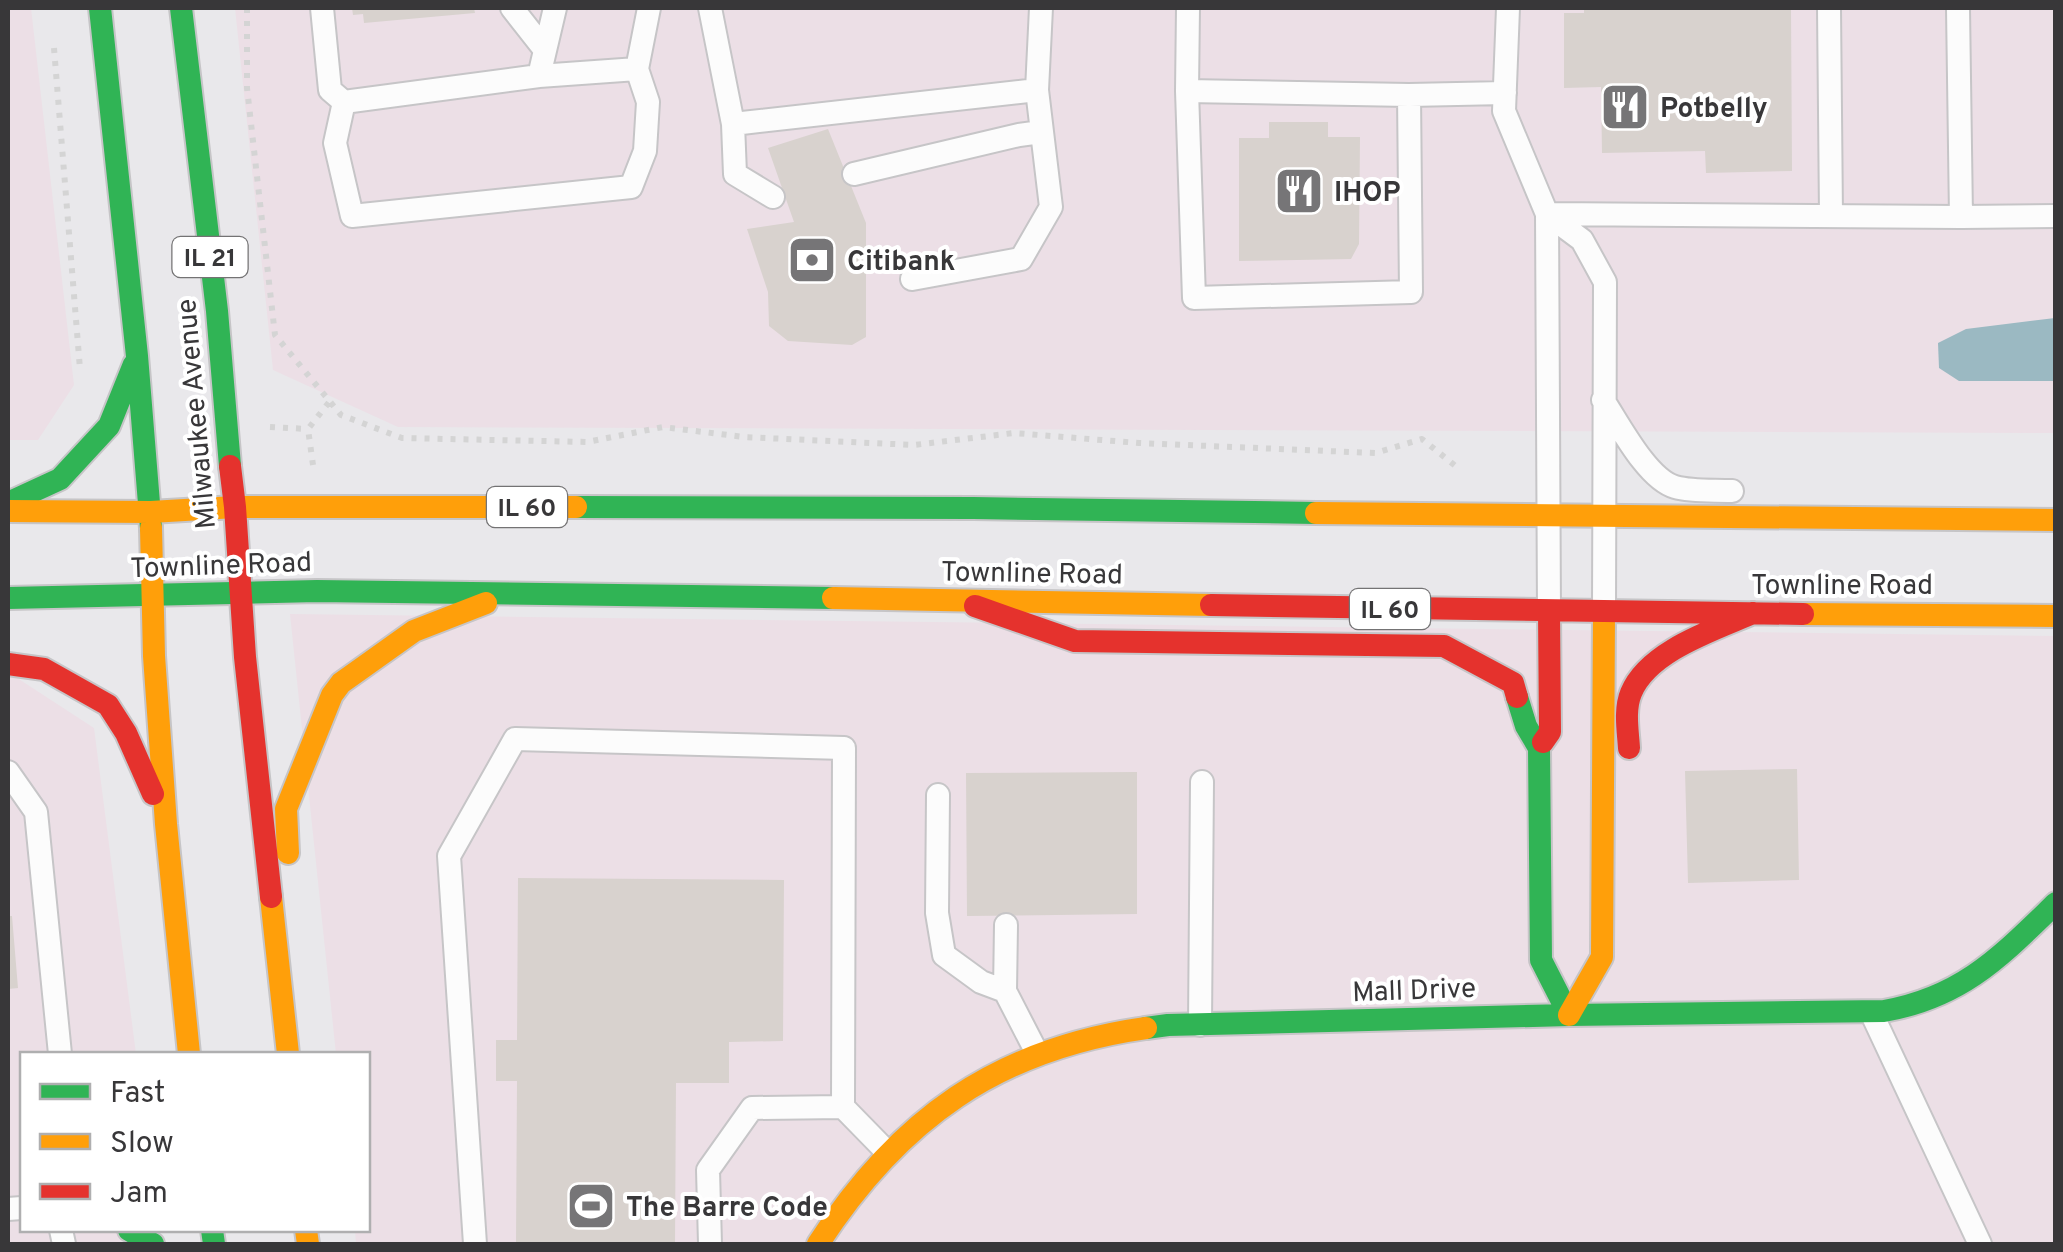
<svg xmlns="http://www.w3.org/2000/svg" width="2063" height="1252" font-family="Overpass,sans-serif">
	<rect width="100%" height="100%" fill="#e9e8eb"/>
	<path fill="#ecdfe6" d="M8 8H31L74 385 38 440H8Z
		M235 8H2055V433L398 427 273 370Z
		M290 614 2055 636V1244H356L355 1230H368V1054H336Z
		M8 672 94 728 136 1054H22V1230H159L161 1244H8Z"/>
	<path fill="#9bb9c2" d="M2055 318V381H1959L1939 368 1938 343 1966 329Z"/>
	<path fill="#d8d2ce" d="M352 8H474L475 13 364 23 363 14 353 15Z
		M1584 8H1791L1792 171 1706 173 1705 151 1602 153 1601 87 1564 88V13H1584Z
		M1269 122H1328V137H1360L1359 244 1351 259 1239 261V138H1269Z
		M828 129 866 223V337L852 345 788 341 769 326 768 292 747 229 794 222 768 148Z
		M1797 769 1799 880 1688 883 1685 771Z
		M1137 772V914L967 916 966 773Z
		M518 878 784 880 783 1041 729 1042V1083H676L675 1244H516L517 1081H496V1040H517Z
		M8 916H12L18 988 8 989Z"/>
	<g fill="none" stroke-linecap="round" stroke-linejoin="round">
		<g stroke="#c6c5c7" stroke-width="26">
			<path id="lane" d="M322 8 330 90 344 102
				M512 8 545 50
				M710 8 733 124 1037 90 1041 8
				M1508 8 1504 111 1547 214 1961 217 1958 8
				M1829 8 1831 216
				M637 69 539 76 344 102 335 143 352 216 631 187 645 151 648 102 637 69 649 8
				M539 76 555 8
				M1187 91 1188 8
				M1409 95 1411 292 1194 298 1187 91 1409 95 1505 93
				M733 124 735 174 773 197
				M854 174 1019 135 1041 132
				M1961 217 2056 216
				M912 279 1021 259 1051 207 1037 90
				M1603 400C1619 424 1647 479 1675 487 1693 492 1714 490 1732 491
				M1549 612 1547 214 1582 240 1605 282 1604 613
				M8 772 36 812 60 1054
				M938 795 937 913 944 955 981 982 1005 991 1037 1053
				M1005 991 1006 925
				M1871 1012 1980 1244
				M1200 1025 1202 782
				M8 1209 22 1208
				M61 1230 64 1244
				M475 1244 449 856 515 739 844 748 843 1107 888 1153
				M710 1244 708 1170 752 1108 843 1107"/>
		</g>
		<g stroke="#c6c5c7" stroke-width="26">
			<path id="fast" d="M100 8 137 356 151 528
				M181 8 217 311 230 466
				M8 503 60 479 109 426 134 364
				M576 507 973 508 1316 513
				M8 598 317 591 833 598
				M1517 697 1526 726 1539 748 1541 960 1569 1015
				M1146 1028 1168 1025 1569 1015 1884 1011C1963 997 2001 956 2056 903
				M129 1230 153 1244
				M212 1230 214 1244"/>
		</g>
		<g stroke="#c6c5c7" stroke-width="26">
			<path id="slow" d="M8 511 151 512 235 507H576
				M1316 513 2056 520
				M151 528 154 656 166 824 189 1054
				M833 598 1211 605
				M1803 614 2056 616
				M288 853 286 809 332 695 341 683 414 631 486 603
				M271 897 288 1054
				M1569 1015 1602 957 1604 613
				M306 1230 308 1244
				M818 1244C899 1119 997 1049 1146 1028"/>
		</g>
		<g stroke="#c6c5c7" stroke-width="26">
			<path id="jam" d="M230 466 235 507 245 657 271 897
				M1211 605 1803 614
				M975 606 1075 641 1444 646 1513 683 1517 697
				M8 664 44 669 108 705 126 733 153 794
				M1543 742 1550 732 1549 612
				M1629 748C1628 731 1624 710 1631 693 1648 651 1714 630 1753 613"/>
		</g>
		<path stroke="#d4d4d4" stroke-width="6" stroke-dasharray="5 8" stroke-linecap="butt" d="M247 8V88L275 335 341 415 402 438 587 442 663 427 744 437 914 445 1014 433 1139 443 1375 453 1422 439 1458 468
			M54 48 80 369
			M270 427 308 429
			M313 465 308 429 330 401"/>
		<use href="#lane" stroke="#fcfcfc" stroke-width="22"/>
		<use href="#fast" stroke="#30b455" stroke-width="22"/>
		<use href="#slow" stroke="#ff9f0a" stroke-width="22"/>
		<use href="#jam" stroke="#e5322d" stroke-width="22"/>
	</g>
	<defs>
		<g id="restaurant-square" transform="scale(2.5)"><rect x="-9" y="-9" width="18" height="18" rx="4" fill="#767577" stroke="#fff"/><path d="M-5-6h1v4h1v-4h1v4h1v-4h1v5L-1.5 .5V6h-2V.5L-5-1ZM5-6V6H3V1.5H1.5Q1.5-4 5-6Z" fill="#fff"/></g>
		<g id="bank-square" transform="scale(2.5)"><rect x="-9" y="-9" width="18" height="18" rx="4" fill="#767577" stroke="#fff"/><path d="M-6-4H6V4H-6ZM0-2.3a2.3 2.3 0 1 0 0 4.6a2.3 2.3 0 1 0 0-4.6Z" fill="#fff"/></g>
		<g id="stadium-square" transform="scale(2.5)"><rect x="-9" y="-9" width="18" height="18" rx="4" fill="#767577" stroke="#fff"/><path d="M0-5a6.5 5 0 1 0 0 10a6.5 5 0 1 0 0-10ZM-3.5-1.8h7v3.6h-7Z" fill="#fff"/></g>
	</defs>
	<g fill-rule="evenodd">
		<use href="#restaurant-square" x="1625" y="107"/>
		<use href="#restaurant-square" x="1299" y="191"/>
		<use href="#bank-square" x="812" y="260"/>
		<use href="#stadium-square" x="591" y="1206"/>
	</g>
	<g text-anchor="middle" stroke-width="8" stroke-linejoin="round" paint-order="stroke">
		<g fill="#fff" stroke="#747374" stroke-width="2.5">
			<rect x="172.5" y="237" width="75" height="40" rx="8"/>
			<rect x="487" y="487" width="80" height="40" rx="8"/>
			<rect x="1350" y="589" width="80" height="40" rx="8"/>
		</g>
		<g font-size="25" font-weight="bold" fill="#383739">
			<text x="210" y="266">IL 21</text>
			<text x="527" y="516">IL 60</text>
			<text x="1390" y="618">IL 60</text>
		</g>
		<g font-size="28" font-weight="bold" fill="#383739" stroke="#fff" text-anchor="start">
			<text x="1660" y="117">Potbelly</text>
			<text x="1334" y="201">IHOP</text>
			<text x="847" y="270">Citibank</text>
			<text x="626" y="1216">The Barre Code</text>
		</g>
		<g font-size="28" fill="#383739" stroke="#fff">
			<text transform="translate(195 414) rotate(-95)" y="10">Milwaukee Avenue</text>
			<text transform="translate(221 564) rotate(-2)" y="10">Townline Road</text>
			<text transform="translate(1032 572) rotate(1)" y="10">Townline Road</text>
			<text x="1842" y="594">Townline Road</text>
			<text transform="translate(1414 989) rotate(-2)" y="10">Mall Drive</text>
		</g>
	</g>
	<rect width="2063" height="1252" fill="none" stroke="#383739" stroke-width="20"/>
	<rect x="20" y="1052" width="350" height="180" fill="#ffffff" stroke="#afafb0" stroke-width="2.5"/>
	<rect x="40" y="1084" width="50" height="15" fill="#30b455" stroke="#afafb0" stroke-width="2.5"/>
	<text x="110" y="1102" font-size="30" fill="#383739">Fast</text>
	<rect x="40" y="1134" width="50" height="15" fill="#ff9f0a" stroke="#afafb0" stroke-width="2.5"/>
	<text x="110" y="1152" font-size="30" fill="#383739">Slow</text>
	<rect x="40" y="1184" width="50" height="15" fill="#e5322d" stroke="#afafb0" stroke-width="2.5"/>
	<text x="110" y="1202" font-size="30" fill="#383739">Jam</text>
</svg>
